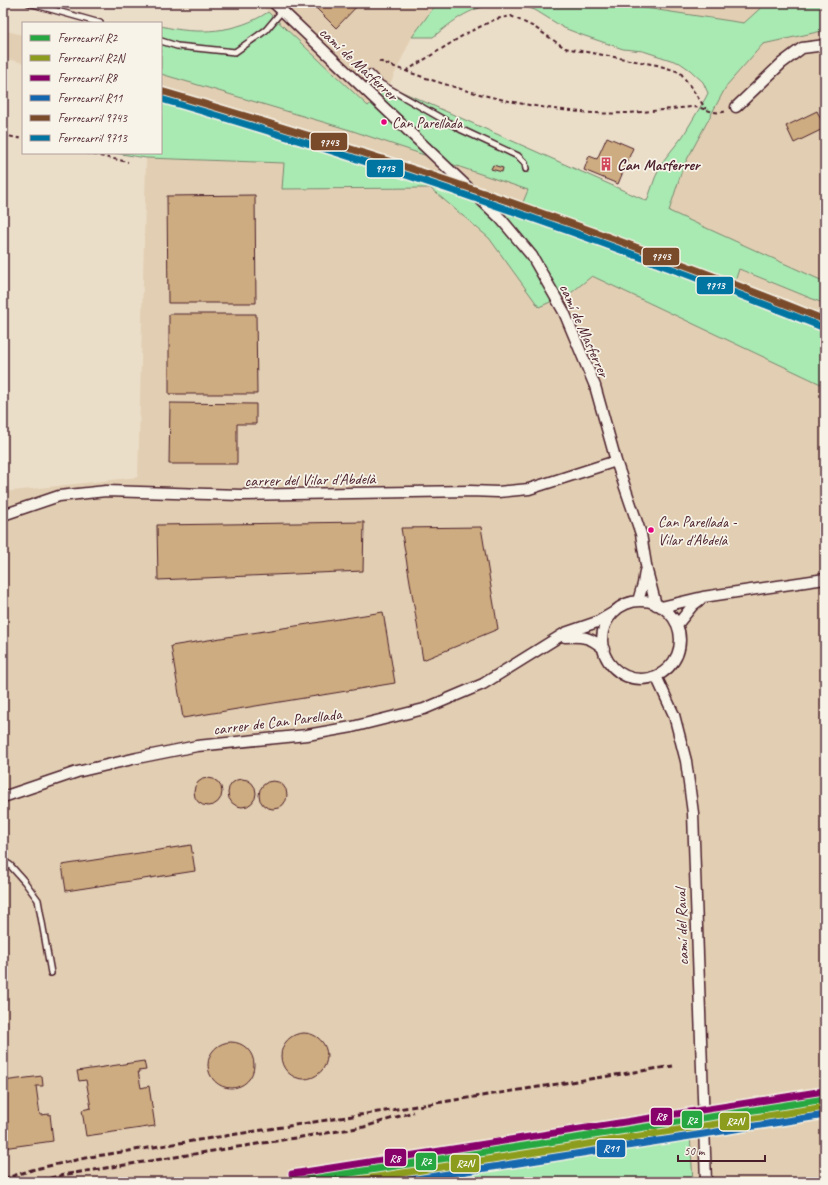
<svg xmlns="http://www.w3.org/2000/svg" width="828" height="1185" font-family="Caveat,sans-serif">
	<rect width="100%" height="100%" fill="#ebdec9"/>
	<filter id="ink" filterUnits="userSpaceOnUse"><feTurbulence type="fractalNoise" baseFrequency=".025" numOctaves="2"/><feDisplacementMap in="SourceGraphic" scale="8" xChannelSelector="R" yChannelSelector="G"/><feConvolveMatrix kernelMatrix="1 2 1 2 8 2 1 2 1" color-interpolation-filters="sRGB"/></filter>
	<g filter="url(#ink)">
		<path fill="#e2cfb3" d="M259 3H437L412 37 389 86 368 106Z
			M612 3H766L744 23Z
			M3 30 23 35V63L3 58Z
			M822 31 825 32V282L669 211 683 167 727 85 763 44Z
			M161 74 350 130 528 190 519 212 239 124 161 102Z
			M146 158 284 163 283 189 430 188 489 238 539 307 571 293 592 276 825 386V1182H693L690 1133 384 1182H3V492L138 477Z
			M739 269 825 304V330L733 288Z"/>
		<path fill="#a9e9b2" stroke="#7a846e" d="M437 3H495C465 11 456 19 433 37H412Z
			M514 3H612L744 23 766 3H825V32L822 31 763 44 727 85 683 167 669 211 825 282V304L739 269 733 288 825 330V386L592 276 571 293 539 307 489 238 430 188 282 189 284 163 146 158 115 153H161V102L239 124 519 212 528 190 350 130 161 74V26C197 35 237 33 268 12L368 106 389 86 647 201 655 178 663 161 683 136 705 99 708 93 703 82 690 70 680 63 643 51 623 49 582 35 564 28 535 10Z
			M690 1133 693 1182H384Z"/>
		<path fill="#ceac81" stroke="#4a1f2b" d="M311 3H360L336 28Z
			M817 111 825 128 794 143 786 126Z
			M607 137 633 148 618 184 584 170 589 156 597 159Z
			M493 165 503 168 502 172 491 169Z
			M255 195 256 303H168L167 196Z
			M169 314H256L257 394H169Z
			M170 403 256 404V424H237V464H169Z
			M364 522 363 571 158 580 157 525Z
			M481 527 498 629 423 660 401 528Z
			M383 612 395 683 183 718 171 646Z
			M194 792a14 14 0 1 1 28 0a14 14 0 1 1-28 0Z
			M228 793a14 14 0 1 1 28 0a14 14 0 1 1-28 0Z
			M259 795a14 14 0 1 1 28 0a14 14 0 1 1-28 0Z
			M191 845 195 871 66 891 62 865Z
			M281 1056a23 23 0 1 1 46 0a23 23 0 1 1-46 0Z
			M208 1065a23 23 0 1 1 46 0a23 23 0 1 1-46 0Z
			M144 1061 146 1070 138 1071 141 1088 149 1086 155 1126 86 1136 82 1110 91 1108 86 1080 79 1081 77 1071Z
			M42 1076 43 1086H36L40 1115 50 1114 53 1141 3 1148V1081Z"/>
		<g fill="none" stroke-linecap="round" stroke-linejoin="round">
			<g stroke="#4a1f2b" stroke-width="8">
				<path id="lane" d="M29 3 100 23
					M161 41 177 46 235 52 266 30 282 11
					M370 73 381 84 460 129 518 156 525 163 526 169
					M3 861 10 865 24 881 38 900 51 973"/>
			</g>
			<g stroke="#4a1f2b" stroke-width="13">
				<path id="street" d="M274 3 501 219 532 256 564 312 595 386 616 461 641 534 647 571 656 605
					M736 107 782 63 802 48 825 45
					M3 515 59 496 106 491 241 495 470 491 498 492 529 489 616 461
					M638 601 643 584 645 571
					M602 640a39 39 0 1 1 78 0a39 39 0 1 1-78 0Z
					M661 607 703 597 825 579
					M677 625 693 605 701 599
					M565 637C583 636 591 637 604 649
					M656 676 674 715 686 761 693 813 706 1182
					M3 797 77 772 137 758 197 746 307 735 352 727 424 709 483 684 565 633 597 622 614 612"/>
			</g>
			<path stroke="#4a1f2b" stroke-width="2" stroke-dasharray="4 3" stroke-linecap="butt" d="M379 61C448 88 519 108 594 113 626 115 659 110 691 107 703 106 714 116 726 111
				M406 71 467 33 496 19 511 16 534 27 565 48 657 65 680 72 706 109
				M3 135 23 139
				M86 153 128 162"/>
			<use href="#lane" stroke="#f7f3e8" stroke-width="5"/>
			<use href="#street" stroke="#f7f3e8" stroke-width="10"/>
			<path stroke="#4a1f2b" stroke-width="3" stroke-dasharray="6 3" stroke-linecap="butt" d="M3 1179 35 1169 90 1157 673 1066
				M32 1182 68 1174 364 1127 413 1112"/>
			<g stroke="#f7f3e8" stroke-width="10">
				<path id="rail-1" d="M293 1182 825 1099"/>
			</g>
			<g stroke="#f7f3e8" stroke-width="10">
				<path id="rail-2" d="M345 1182 825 1107"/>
			</g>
			<g stroke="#f7f3e8" stroke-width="10">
				<path id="rail-3" d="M292 1174 824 1091"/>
			</g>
			<g stroke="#f7f3e8" stroke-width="10">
				<path id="rail-4" d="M397 1182 825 1115"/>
			</g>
			<g stroke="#f7f3e8" stroke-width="10">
				<path id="rail-5" d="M161 91C386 156 607 232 825 320"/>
			</g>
			<g stroke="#f7f3e8" stroke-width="10">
				<path id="rail-6" d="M161 99C385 164 605 240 822 327"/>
			</g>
			<use href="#rail-1" stroke="#26a741" stroke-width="7"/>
			<use href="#rail-2" stroke="#8c9c1c" stroke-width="7"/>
			<use href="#rail-3" stroke="#88006a" stroke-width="7"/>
			<use href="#rail-4" stroke="#1267af" stroke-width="7"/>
			<use href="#rail-5" stroke="#7a4b2a" stroke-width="7"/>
			<use href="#rail-6" stroke="#0075a1" stroke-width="7"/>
		</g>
	</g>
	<defs>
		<g id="building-bare" transform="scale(1.08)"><path d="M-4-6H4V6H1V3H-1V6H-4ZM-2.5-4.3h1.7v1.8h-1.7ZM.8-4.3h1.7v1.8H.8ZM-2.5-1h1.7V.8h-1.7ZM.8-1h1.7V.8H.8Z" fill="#d1495b" stroke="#f7f3e8" stroke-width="2.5" paint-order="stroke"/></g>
	</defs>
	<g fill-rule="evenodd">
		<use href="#building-bare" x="606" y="164"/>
	</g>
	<g fill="#e5007d" stroke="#f7f3e8" stroke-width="1.5">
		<circle cx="384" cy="122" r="3.5"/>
		<circle cx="651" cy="530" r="3.5"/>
	</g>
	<g text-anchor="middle" stroke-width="3.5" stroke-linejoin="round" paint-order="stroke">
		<g font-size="15" fill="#4a1f2b" stroke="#f7f3e8" text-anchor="start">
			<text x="392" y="128">Can Parellada</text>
			<text x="658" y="527">Can Parellada -<tspan x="658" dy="18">Vilar d'Abdelà</tspan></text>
		</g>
		<g font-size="16" fill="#4a1f2b" stroke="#f7f3e8">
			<text transform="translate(359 63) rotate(43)" y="6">camí de Masferrer</text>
			<text transform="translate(585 330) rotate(66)" y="6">camí de Masferrer</text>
			<text transform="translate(310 479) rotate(-1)" y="6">carrer del Vilar d'Abdelà</text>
			<text transform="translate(277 721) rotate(-7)" y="6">carrer de Can Parellada</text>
			<text transform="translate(681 927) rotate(-92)" y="6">camí del Raval</text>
		</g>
		<g font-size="16" font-weight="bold" fill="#4a1f2b" stroke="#f7f3e8" text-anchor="start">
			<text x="617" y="170">Can Masferrer</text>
		</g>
	</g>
	<g stroke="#f7f3e8" stroke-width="1.5">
		<rect x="310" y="132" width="38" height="19" rx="4" fill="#7a4b2a"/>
		<rect x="366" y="159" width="38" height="19" rx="4" fill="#0075a1"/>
		<rect x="642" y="247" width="38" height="19" rx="4" fill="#7a4b2a"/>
		<rect x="696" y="276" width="38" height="19" rx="4" fill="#0075a1"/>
		<rect x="650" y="1107" width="23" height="19" rx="4" fill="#88006a"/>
		<rect x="681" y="1110" width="22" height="19" rx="4" fill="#26a741"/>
		<rect x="719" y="1112" width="31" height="19" rx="4" fill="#8c9c1c"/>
		<rect x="596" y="1139" width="30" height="19" rx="4" fill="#1267af"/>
		<rect x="384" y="1148" width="23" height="19" rx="4" fill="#88006a"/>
		<rect x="415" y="1152" width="22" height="19" rx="4" fill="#26a741"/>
		<rect x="450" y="1154" width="30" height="19" rx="4" fill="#8c9c1c"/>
	</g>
	<g font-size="11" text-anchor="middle" font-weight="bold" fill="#fff">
		<text x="329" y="146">9743</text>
		<text x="385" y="172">9713</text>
		<text x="661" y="260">9743</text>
		<text x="715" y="289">9713</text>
		<text x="661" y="1120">R8</text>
		<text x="692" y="1124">R2</text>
		<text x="735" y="1125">R2N</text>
		<text x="611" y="1152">R11</text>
		<text x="395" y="1162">R8</text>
		<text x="426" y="1165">R2</text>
		<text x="465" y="1167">R2N</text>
	</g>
	<rect width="828" height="1185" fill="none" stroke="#f7f3e8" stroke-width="16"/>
	<rect x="8" y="8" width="812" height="1169" fill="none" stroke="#4a1f2b" stroke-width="1.5" filter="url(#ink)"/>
	<rect x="22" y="22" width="140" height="132" fill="#f7f3e8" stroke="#b29e9c"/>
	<rect x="30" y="35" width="20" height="6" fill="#26a741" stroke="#b29e9c"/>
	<text x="58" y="42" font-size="12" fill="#4a1f2b">Ferrocarril R2</text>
	<rect x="30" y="55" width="20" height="6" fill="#8c9c1c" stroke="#b29e9c"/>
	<text x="58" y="62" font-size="12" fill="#4a1f2b">Ferrocarril R2N</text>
	<rect x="30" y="75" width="20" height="6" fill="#88006a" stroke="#b29e9c"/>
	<text x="58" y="82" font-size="12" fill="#4a1f2b">Ferrocarril R8</text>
	<rect x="30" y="95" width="20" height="6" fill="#1267af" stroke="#b29e9c"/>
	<text x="58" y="102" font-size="12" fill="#4a1f2b">Ferrocarril R11</text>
	<rect x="30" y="115" width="20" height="6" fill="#7a4b2a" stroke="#b29e9c"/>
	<text x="58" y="122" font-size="12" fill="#4a1f2b">Ferrocarril 9743</text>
	<rect x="30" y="135" width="20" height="6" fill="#0075a1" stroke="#b29e9c"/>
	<text x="58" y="142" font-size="12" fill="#4a1f2b">Ferrocarril 9713</text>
	<path d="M678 1155v6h87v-6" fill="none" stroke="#4a1f2b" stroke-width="2"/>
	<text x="684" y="1155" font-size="12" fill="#4a1f2b" stroke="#f7f3e8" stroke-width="3" paint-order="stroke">50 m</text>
</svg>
